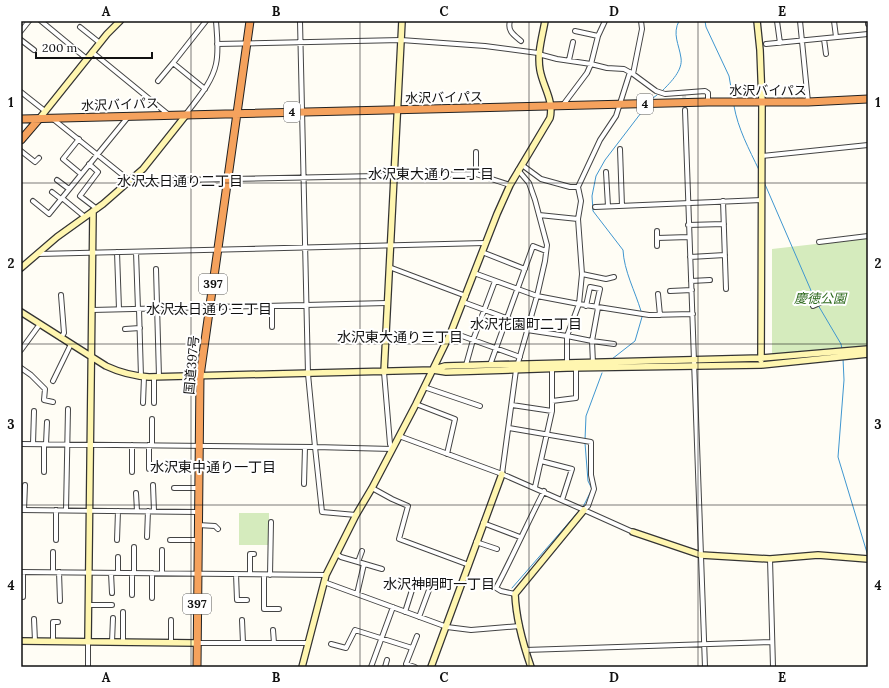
<svg xmlns="http://www.w3.org/2000/svg" width="889" height="688" font-family="Lora,'Noto Sans JP',serif">
	<rect width="100%" height="100%" fill="#fffdf5"/>
	<path fill="#d5ebbd" d="M868 238V346L772 356V249Z
		M239 513H269V545H239Z"/>
	<g fill="none" stroke-linecap="round" stroke-linejoin="round">
		<path stroke="#3f96cf" stroke-width="1" d="M705 21 706 27 729 76 733 99
			M663 90C671 82 683 70 681 58 679 44 672 34 679 21
			M653 98 657 95
			M734 106C738 129 749 149 759 170
			M764 182 816 302
			M818 305 841 344 842 349
			M641 311C635 291 624 271 623 250L593 211 592 196 596 176 605 160 644 109
			M843 358 844 380 838 457 868 556
			M612 359 635 341 642 317
			M585 440 586 416 602 373
			M583 507 592 489 588 481 585 443
			M512 588 579 511"/>
		<path stroke="#dbdad3" stroke-width="4" stroke-dasharray="4 2" stroke-linecap="butt" d="M684 94 685 110"/>
		<g stroke="#444" stroke-width="6">
			<path id="street" d="M41 21 87 59
				M510 21C507 31 514 35 521 41
				M777 21 780 43
				M800 21 808 102
				M834 21 836 37
				M868 21V24
				M21 23 23 21
				M80 27 100 43
				M21 31 29 21
				M575 31 598 36
				M824 39 826 54
				M21 40 34 50
				M217 44 401 40 485 46 538 53 542 55 557 59 591 64 607 68 624 69 633 74 656 91 665 94 705 91 708 93V102
				M766 44 868 34
				M92 52 169 115
				M569 60 573 42
				M633 74 642 29 641 21
				M158 81 173 63
				M205 89 173 63 206 21
				M21 92 45 111
				M563 105 587 73 591 64 598 36 605 21
				M685 110 705 667
				M186 114C197 99 212 83 216 64 219 51 217 35 216 21
				M53 119 130 181 476 174 510 185
				M79 139 63 159 81 174
				M620 149 622 206
				M21 151 35 162 39 158
				M761 156 868 145
				M89 164 98 172 80 196 97 209
				M522 165 541 179 570 187H578L600 140 616 116 630 72
				M606 172 608 206
				M476 174V152
				M57 180 69 189
				M52 192 61 199
				M62 198 85 217
				M33 201 49 214 128 117
				M723 201 726 289
				M595 207 762 200
				M539 215 578 219 581 201 578 187
				M578 219 582 274 579 304 567 336 592 341 598 308
				M688 225 724 224
				M657 231V246
				M657 238 689 237
				M819 242 868 236
				M117 252 119 309
				M136 252 138 309
				M482 252 525 269
				M38 254 485 243
				M690 257 725 255
				M389 267 466 296
				M156 269 159 377
				M474 273 537 296 579 304 649 315 693 314
				M582 274 606 279 614 277
				M691 281 710 280
				M670 291 692 290
				M658 294 660 315
				M463 302 528 326
				M272 306V327
				M586 306 590 287 600 289 596 307
				M813 306 822 302
				M139 309 141 377
				M92 310 387 303
				M125 329 140 328
				M527 330 567 336V364
				M451 332 520 357
				M61 338 64 333 61 295
				M21 350 40 324
				M593 363 592 341 614 344
				M466 365 473 340 495 281
				M490 365 533 246 546 251
				M21 368 31 375 45 389 44 400 53 402
				M53 381 71 344
				M424 387 480 406
				M552 401 576 398V368
				M143 403 144 377
				M154 403V377
				M416 404 455 419 447 454
				M512 405 552 411
				M152 419V445
				M509 428 591 442V475L594 489 588 506 584 510 633 532
				M399 436 502 474 584 510
				M21 444 315 447 308 374 300 21
				M33 444 34 411
				M46 444 47 422
				M149 445V469
				M541 461 572 469 562 500
				M44 472V444
				M132 472V445
				M502 474 516 370 537 296 545 261 547 245 535 200 529 183 518 170
				M304 484 305 447
				M153 485 154 511
				M535 487 552 411V369
				M174 488H199
				M372 488 392 499 408 506 399 539 469 565
				M136 493 137 511
				M21 510 198 512
				M24 510 25 485
				M56 510V540
				M66 510 68 409
				M356 515 322 512 315 447 392 449 390 444 384 372
				M483 523 520 537
				M198 525 215 526 218 529
				M147 537 148 511
				M117 540 118 511
				M170 540H198
				M476 542 497 549
				M53 552V572
				M337 554 341 557 382 569
				M118 557V573
				M770 559 773 667
				M358 562 362 551
				M21 572 326 575
				M59 572 60 601
				M111 573 112 593
				M134 573V547
				M162 573V550
				M236 574 237 600H247
				M250 574V554H254
				M264 575V609H279
				M270 575 271 522
				M324 582 447 627 471 630 520 626
				M357 594 364 564
				M515 594 501 591 496 588C513 556 527 524 544 491
				M132 595V573
				M21 597H23V572
				M152 598V573
				M89 605H112
				M123 612V642
				M405 612 412 590
				M419 617 429 590
				M34 619 35 641
				M171 620V643
				M242 620 243 643
				M273 630 274 643
				M53 641V622H58
				M112 642 113 618
				M197 643H308
				M331 644 346 648 355 630 412 648
				M525 650 772 642
				M88 667V641
				M371 667 393 607
				M385 667 387 660
				M415 667 406 664 417 636"/>
		</g>
		<g stroke="#333" stroke-width="8">
			<path id="secondary" d="M757 21 760 50 762 102 761 360
				M39 119 107 34 120 21
				M21 268 57 237 103 204 143 169 186 115
				M21 312 106 366C121 373 133 376 149 377L433 370 446 372 567 368 761 365 868 354
				M435 369 445 366 761 358 868 349
				M384 372 402 21
				M633 532 701 555 770 559 818 555 868 559
				M21 641 197 643
				M88 641 93 211
				M302 667 326 575 356 515 372 488 416 404 451 332 497 214 510 185 550 118C554 100 543 87 540 70 537 53 542 38 545 21
				M431 667 502 474
				M531 667C523 644 516 619 515 594L584 510"/>
		</g>
		<g stroke="#222" stroke-width="9">
			<path id="highway" d="M21 119 708 102H808L868 99
				M21 140 39 119
				M197 667 200 376 250 21"/>
		</g>
		<use href="#street" stroke="#fff" stroke-width="4"/>
		<use href="#secondary" stroke="#fff6b0" stroke-width="5.5"/>
		<use href="#highway" stroke="#f5a25d" stroke-width="7"/>
	</g>
	<path fill="none" stroke="#111" stroke-width="1" stroke-opacity="0.55" d="M191 21V667M360 21V667M529 21V667M698 21V667M21 183H868M21 344H868M21 505H868"/>
	<g text-anchor="middle" stroke-width="4" stroke-linejoin="round" paint-order="stroke">
		<g fill="#fff" stroke="#585858" stroke-width="1">
			<rect x="637" y="94" width="16" height="20" rx="3"/>
			<rect x="284" y="102" width="16" height="20" rx="3"/>
			<rect x="199" y="274" width="28" height="20" rx="3"/>
			<rect x="183" y="594" width="28" height="20" rx="3"/>
		</g>
		<g font-size="12" font-weight="bold" fill="#111">
			<text x="645" y="108">4</text>
			<text x="292" y="116">4</text>
			<text x="213" y="288">397</text>
			<text x="197" y="608">397</text>
		</g>
		<g font-size="13" fill="#111" stroke="#fff">
			<text x="768" y="95">水沢バイパス</text>
			<text transform="translate(444 97) rotate(-1)" y="5">水沢バイパス</text>
			<text transform="translate(120 104) rotate(-2)" y="5">水沢バイパス</text>
			<text transform="translate(191 365) rotate(-85)" y="5">国道397号</text>
		</g>
		<g font-size="13" font-style="italic" fill="#2f6b1f" stroke="#fff">
			<text x="820" y="303">慶徳公園</text>
		</g>
		<g font-size="14" fill="#111" stroke="#fff">
			<text x="431" y="179">水沢東大通り二丁目</text>
			<text x="180" y="186">水沢太日通り二丁目</text>
			<text x="209" y="314">水沢太日通り三丁目</text>
			<text x="526" y="329">水沢花園町二丁目</text>
			<text x="400" y="342">水沢東大通り三丁目</text>
			<text x="213" y="472">水沢東中通り一丁目</text>
			<text x="439" y="589">水沢神明町一丁目</text>
		</g>
	</g>
	<rect width="889" height="688" fill="none" stroke="#ffffff" stroke-width="44"/>
	<path d="M36 52v6h116v-6" fill="none" stroke="#111111" stroke-width="2"/>
	<text x="42" y="52" font-size="12" fill="#111111" stroke="#ffffff" stroke-width="3" paint-order="stroke">200 m</text>
	<rect x="22" y="22" width="845" height="644" fill="none" stroke="#111" stroke-width="1.5"/>
	<g font-size="13" text-anchor="middle" font-weight="bold" fill="#111">
		<text x="106" y="16">A</text>
		<text x="276" y="16">B</text>
		<text x="444" y="16">C</text>
		<text x="614" y="16">D</text>
		<text x="782" y="16">E</text>
		<text x="11" y="107">1</text>
		<text x="878" y="107">1</text>
		<text x="11" y="268">2</text>
		<text x="878" y="268">2</text>
		<text x="11" y="429">3</text>
		<text x="878" y="429">3</text>
		<text x="11" y="590">4</text>
		<text x="878" y="590">4</text>
		<text x="106" y="682">A</text>
		<text x="276" y="682">B</text>
		<text x="444" y="682">C</text>
		<text x="614" y="682">D</text>
		<text x="782" y="682">E</text>
	</g>
</svg>
